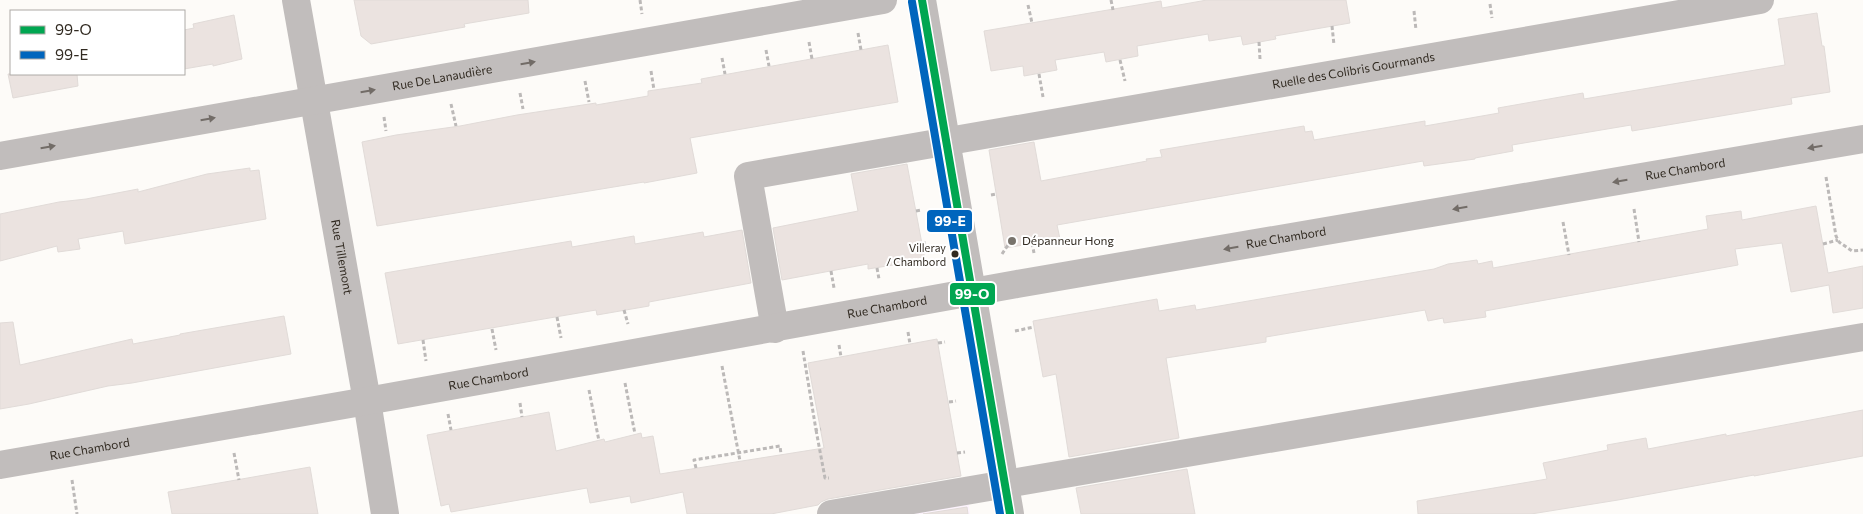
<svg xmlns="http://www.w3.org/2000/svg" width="1863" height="514" font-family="Commissioner,sans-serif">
	<rect width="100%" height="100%" fill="#fdfbf8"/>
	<path fill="#fcf3fc" d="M968 499 970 514H883Z"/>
	<path fill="#ebe3e0" stroke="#e1dbd8" d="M354 0H528L529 13 464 24 465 27 371 44 361 36Z
		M1207 0H1346L1350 23 1275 36 1276 39 1243 45 1241 36 1209 41 1208 34 1137 46 1138 56 1106 62 1104 52 1055 60 1057 70 1024 76 1023 66 991 71 984 31 1161 1 1162 8Z
		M1817 13 1822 46H1824L1830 92 1791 98 1792 104 1632 131 1631 125 1512 145 1513 151 1475 158V159L1424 166 1423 161 1057 225 1060 239 1005 248 989 150 1034 142 1041 181 1147 161 1146 159 1162 157 1160 150 1304 126 1305 132 1312 131 1314 140 1425 121V126L1499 113 1498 108 1583 93 1584 99 1785 65 1778 19Z
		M234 15 242 59 213 66V64L184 69V30L194 28 193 24Z
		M888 45 898 102 690 138 697 173 644 183V182L377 226 362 142 396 135 460 126 517 115 596 103V105L648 96V91L702 83 701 79Z
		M8 74H77L78 86 13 98Z
		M907 164 925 260 868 269V264L782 280 773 228 858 211 851 174Z
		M250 168V171L259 170 266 219 125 244 123 231 78 239 80 249 58 252 57 246 0 261V214L59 202 86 199 138 189V192L207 174Z
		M1816 206 1828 273 1863 266V308L1833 313 1829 285 1791 292 1782 243 1735 249 1738 265 1485 311 1486 317 1444 323 1443 318 1428 321 1425 310 1266 337V342L1166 358 1179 438 1069 457 1056 374 1043 377 1033 321 1157 299 1159 311 1195 305 1196 310 1434 269 1448 264 1477 260 1478 264 1492 261 1493 268 1708 229 1706 216 1741 211 1742 220Z
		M742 230 751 283 649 302V306L597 315 596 310 398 344 385 273 571 241 572 247 634 236 635 244 703 232 704 237Z
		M284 316 291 354 132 383 108 386 29 404 0 409V323L13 322 20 365 132 339 133 344 180 335V334Z
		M937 339 961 476 828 499 821 502 818 505 771 514H687L683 492 631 503 630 496 590 503 587 488 451 512 449 504 441 506 427 435 549 412 556 451 604 439 605 442 641 433 642 438 653 436 660 474 824 448 808 363Z
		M1863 410V456L1754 476V475L1618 500 1531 514H1418L1417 501 1547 479 1543 463 1608 450 1607 445 1646 438 1648 449 1726 434V436Z
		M310 467 318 514H172L168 492Z
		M1187 469 1195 514H1081L1076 488Z
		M967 507 968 514H923Z"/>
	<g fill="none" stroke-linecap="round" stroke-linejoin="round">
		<path stroke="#bcb9b8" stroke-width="3" stroke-dasharray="4 2.5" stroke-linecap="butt" d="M640 0 642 14
			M1111 0 1113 10
			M1490 4 1492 18
			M1028 5 1032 23
			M1414 11 1416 30
			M1332 26 1334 45
			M858 33 861 50
			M809 42 812 59
			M1259 42 1260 59
			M766 50 769 66
			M722 58 725 74
			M1120 60 1125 81
			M651 71 654 90
			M1039 74 1043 97
			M585 81 589 102
			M520 93 523 109
			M451 104 456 126
			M384 117 386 131
			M1826 177 1836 236 1839 242 1852 251 1863 250
			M991 195 996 194
			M1634 209 1639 242
			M916 211 922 210
			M1563 222 1569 255
			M1032 243 1034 253
			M922 244 928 242
			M1823 244 1838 240
			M1002 254 1008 245
			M877 268 879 279
			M831 271 834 288
			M624 310 628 324
			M557 317 561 338
			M492 329 496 350
			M1015 331 1034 327
			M908 332 910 344
			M423 340 426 361
			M938 343 945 342
			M839 345 841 357
			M803 351 816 430 821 429
			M722 366 740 461
			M625 383 635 434
			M589 390 599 441
			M949 402 956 401
			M520 403 522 417
			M448 414 451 430
			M816 430 825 478H829
			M234 453 239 480
			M957 453 965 452
			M696 468 694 460 780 446 781 454
			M72 480 77 514"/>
		<g stroke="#c1bdbc" stroke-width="28">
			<path id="s1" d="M296 0 367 401 385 514"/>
			<path d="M922 0 1010 514"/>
			<path id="s2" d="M0 156 883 0"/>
			<path id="s3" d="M775 329 748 176 1760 0"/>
			<path id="s4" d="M0 465 367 401 1017 284 1863 139"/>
			<path d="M831 514 1863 337"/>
		</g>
		<g stroke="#fff" stroke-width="11">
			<path id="bus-1" d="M922 0 1010 514"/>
		</g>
		<g stroke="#fff" stroke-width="11">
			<path id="bus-2" d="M912 2 1000 514"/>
		</g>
		<use href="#bus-1" stroke="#00a651" stroke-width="8"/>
		<use href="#bus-2" stroke="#0065bd" stroke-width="8"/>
	</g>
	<defs><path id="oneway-solid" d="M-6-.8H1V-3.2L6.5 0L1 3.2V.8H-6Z" transform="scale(1.25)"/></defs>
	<g fill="#726c67">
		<use href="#oneway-solid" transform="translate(528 63) rotate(-10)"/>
		<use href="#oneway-solid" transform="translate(368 91) rotate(-10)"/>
		<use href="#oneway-solid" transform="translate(208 119) rotate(-10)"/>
		<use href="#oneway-solid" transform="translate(48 147) rotate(-10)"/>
		<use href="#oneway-solid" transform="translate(1815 147) rotate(170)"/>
		<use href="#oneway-solid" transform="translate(1620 181) rotate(170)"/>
		<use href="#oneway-solid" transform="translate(1460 208) rotate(170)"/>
		<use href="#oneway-solid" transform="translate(1231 248) rotate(170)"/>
	</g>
	<circle fill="#78736c" stroke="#fff" stroke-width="2" cx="1012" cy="241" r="5"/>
	<circle fill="#312a21" stroke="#fff" stroke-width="2" cx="955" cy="254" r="4.5"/>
	<g text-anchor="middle" stroke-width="4" stroke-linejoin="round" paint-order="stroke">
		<g font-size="11" fill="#312a21" stroke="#fff" text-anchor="end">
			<text x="946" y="252">Villeray<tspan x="946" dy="14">/ Chambord</tspan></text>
		</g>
		<g font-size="12" fill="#312a21" stroke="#fff">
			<text dy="4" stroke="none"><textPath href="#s3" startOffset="770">Ruelle des Colibris Gourmands</textPath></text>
			<text dy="4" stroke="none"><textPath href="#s2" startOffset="449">Rue De Lanaudière</textPath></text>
			<text dy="4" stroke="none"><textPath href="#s4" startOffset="1711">Rue Chambord</textPath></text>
			<text dy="4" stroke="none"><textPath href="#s4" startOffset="1306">Rue Chambord</textPath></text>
			<text dy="4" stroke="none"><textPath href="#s1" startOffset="261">Rue Tillemont</textPath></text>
			<text dy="4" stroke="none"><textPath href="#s4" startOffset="901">Rue Chambord</textPath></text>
			<text dy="4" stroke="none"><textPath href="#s4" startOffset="496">Rue Chambord</textPath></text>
			<text dy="4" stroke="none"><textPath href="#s4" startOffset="91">Rue Chambord</textPath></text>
		</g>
		<g font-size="12" fill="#312a21" stroke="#fff" text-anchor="start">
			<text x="1022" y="245">Dépanneur Hong</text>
		</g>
	</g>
	<g stroke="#fff" stroke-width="2">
		<rect x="926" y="209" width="47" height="24" rx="5" fill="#0065bd"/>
		<rect x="949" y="282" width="47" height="24" rx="5" fill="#00a651"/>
	</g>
	<g font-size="14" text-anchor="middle" font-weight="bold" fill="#fff">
		<text x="950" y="226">99-E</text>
		<text x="972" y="299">99-O</text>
	</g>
	<rect x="10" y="10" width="175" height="65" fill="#ffffff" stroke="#adaaa6"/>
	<rect x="20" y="26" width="25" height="8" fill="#00a651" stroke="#adaaa6"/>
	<text x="55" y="35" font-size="15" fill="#312a21">99-O</text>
	<rect x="20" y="51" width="25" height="8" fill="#0065bd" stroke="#adaaa6"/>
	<text x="55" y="60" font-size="15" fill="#312a21">99-E</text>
</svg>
